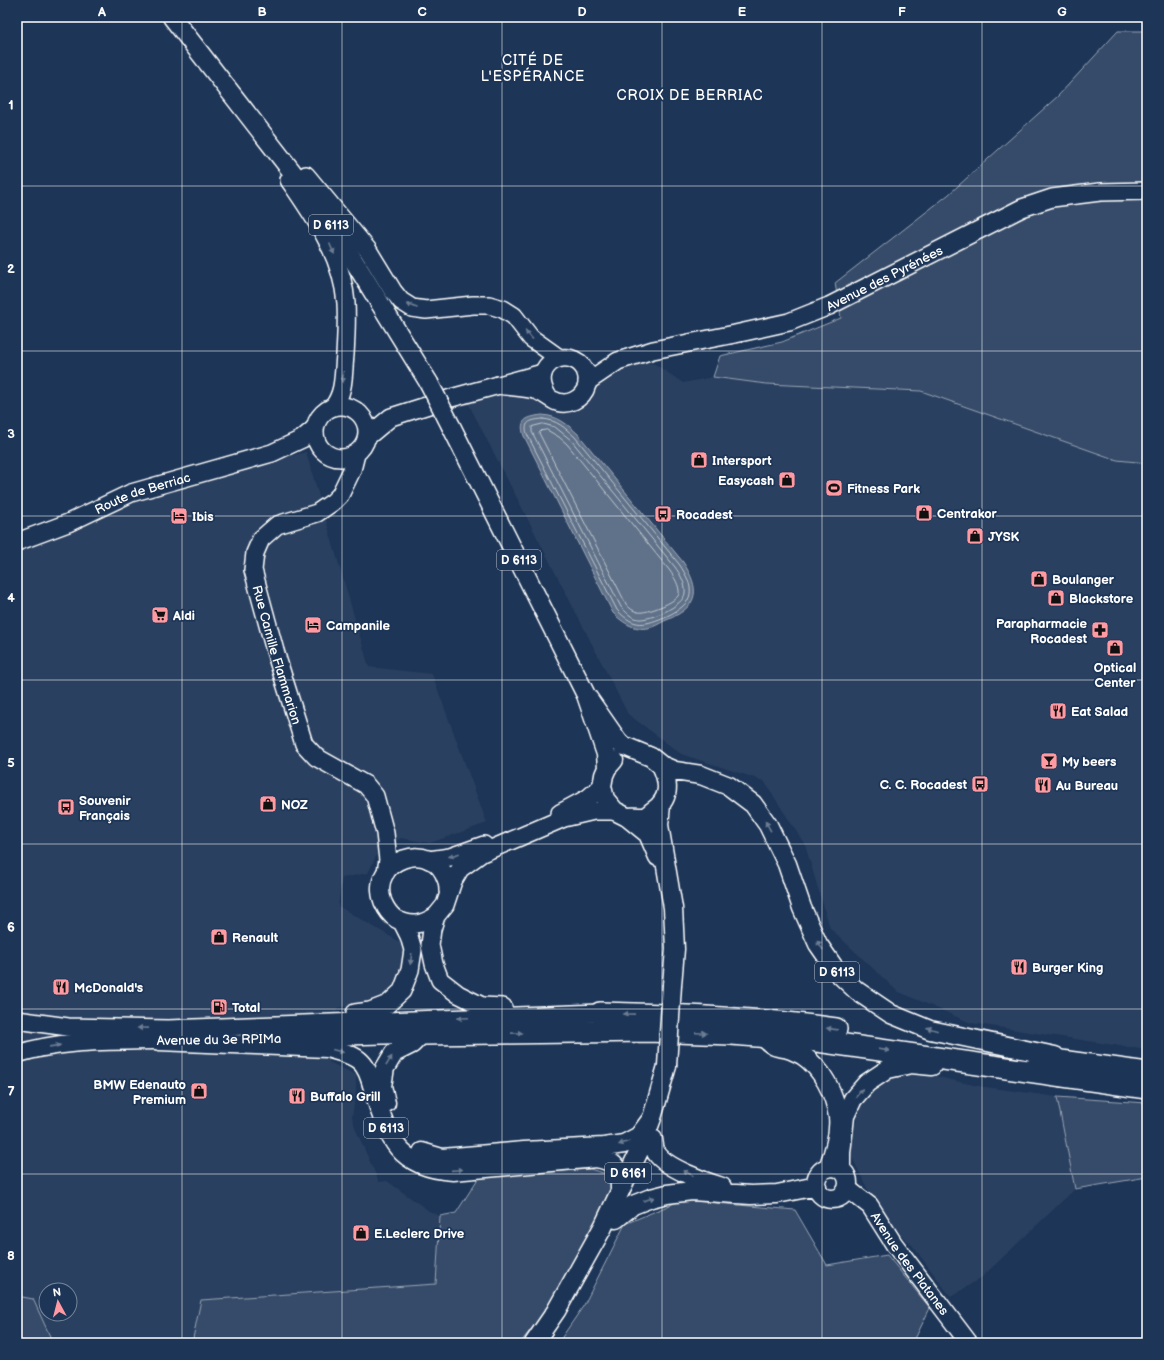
<svg xmlns="http://www.w3.org/2000/svg" width="1164" height="1360" font-family="'Balsamiq Sans',sans-serif">
	<rect width="100%" height="100%" fill="#1d3557"/>
	<filter id="ink" filterUnits="userSpaceOnUse"><feTurbulence type="fractalNoise" baseFrequency=".025" numOctaves="2"/><feDisplacementMap in="SourceGraphic" scale="8" xChannelSelector="R" yChannelSelector="G"/><feConvolveMatrix kernelMatrix="1 2 1 2 8 2 1 2 1" color-interpolation-filters="sRGB"/></filter>
	<g filter="url(#ink)">
		<path fill="#2a4161" fill-rule="evenodd" d="M636 360 655 364 683 383 713 377 766 384 921 391 1117 460 1147 463V1050L971 1023 897 991 830 928 805 845 764 781 681 754 628 714 466 399 509 391 536 395 554 408 572 412 592 399 595 382Z
			M306 452 369 667 432 674 487 823 430 843 401 838 378 852 368 873 342 878 338 906 405 945 401 979 380 1001 337 1008 329 1062 356 1075V1091L352 1117 356 1130 379 1182 387 1181 429 1211 440 1216 436 1284 201 1300 192 1343H53L33 1299 17 1296V543L109 505ZM46 1290H70V1314H46Z
			M917 1072 978 1086 1057 1097 1075 1189 982 1277 951 1297 912 1245 902 1236 867 1188 848 1149 863 1098 889 1076Z"/>
		<path fill="#364b69" stroke="#9aa5b4" d="M1118 31H1147V463L1117 460 921 391 766 384 713 377 720 356 782 342 841 318 835 283 948 195 1058 96Z
			M1057 1097 1147 1103V1177L1075 1189Z
			M590 1169 610 1175 611 1195 558 1296 520 1343H192L201 1300 436 1284 440 1216 456 1213 479 1177Z
			M682 1200 795 1210 827 1265 887 1255 930 1308 913 1343H558L584 1305 625 1224Z
			M17 1296 33 1299 53 1343H17Z"/>
		<path fill="#617289" stroke="#a0aab8" d="M542 415C558 416 567 424 578 434L683 562C700 589 700 605 669 619 663 621 658 625 652 627 636 632 623 623 613 613L524 436C518 419 528 417 542 415Z"/>
		<g fill="none" stroke-linecap="round" stroke-linejoin="round">
			<path stroke="#c0c7d0" stroke-width="1" d="M543 419C557 420 565 428 575 437L679 564C696 589 695 603 667 616 645 625 635 629 617 610L527 434C523 421 532 420 543 419Z
				M543 424 555 427 571 440 675 567C680 574 686 584 685 593 684 606 650 620 639 619 631 618 626 612 621 607L532 432V427Z
				M547 430 559 437 567 444 670 571C674 577 680 586 679 594 677 602 646 614 638 612 633 611 629 608 626 604L539 433 541 431Z"/>
			<g stroke="#fff" stroke-width="20">
				<g id="secondary">
					<path d="M306 175 368 250 393 291 401 301 412 308 426 310 473 305H489L503 309 514 316 531 338 559 358"/>
					<path d="M289 180C315 218 342 255 346 303 347 320 346 338 345 355 343 373 345 392 333 407"/>
					<path id="s1" d="M587 382 618 361 653 350 735 334 789 322 829 306 1022 208 1052 198 1100 192 1147 191"/>
					<path d="M498 385C510 387 523 387 535 390 542 392 547 397 553 400 567 408 583 399 587 385 588 380 587 375 585 370 571 344 528 363 547 395"/>
					<circle cx="341" cy="432" r="26"/>
					<path d="M367 437 391 417 451 398 543 373"/>
					<path id="s2" d="M356 454 352 470 340 495 333 502 317 513 277 525 261 539 255 553 253 570 275 651 304 744 316 757 366 785 375 796 385 833 388 860 386 872"/>
					<path id="s3" d="M17 542 68 523 131 493 272 453 302 439 315 428"/>
					<path d="M560 813 588 798 602 786"/>
					<path d="M429 860 450 857 484 845"/>
					<path d="M436 916C422 925 411 927 396 919 390 915 386 909 383 902 367 859 433 838 446 879 448 883 448 887 448 891"/>
					<path d="M503 1007 482 1006 458 994 440 980 434 964 430 945 432 929 436 916 445 905 453 881 460 869 482 853 522 836 564 818 594 811H615"/>
					<path d="M355 1013 370 1011 388 1004 402 991 410 970 413 950 409 936 402 922"/>
					<path d="M17 1020 68 1027 168 1029 600 1013"/>
					<path d="M266 1038 422 1034"/>
					<path d="M17 1054C67 1038 121 1042 173 1040"/>
					<path id="s4" d="M846 1191 852 1192 870 1206 894 1244 969 1343"/>
				</g>
			</g>
			<g stroke="#fff" stroke-width="21">
				<path id="primary" d="M172 17 300 182 333 227 429 383
					M451 426 586 695 606 754 607 768
					M586 695 618 741 622 745 651 757 661 765 675 771 701 775 729 786 753 804 768 825 787 864 802 908 818 944 838 973 857 991 891 1014 930 1030 1055 1056
					M614 760 607 768 604 775 602 786 605 799 615 811 627 817 648 834 658 857
					M661 805 659 825 673 908 675 949 672 985
					M627 817C632 816 641 818 646 816 648 815 651 812 654 810 671 798 669 782 661 765
					M766 1040C768 1041 770 1044 773 1045 777 1048 783 1047 788 1049 792 1050 798 1053 802 1055 822 1068 835 1094 838 1117 840 1134 834 1152 828 1168
					M159 1041 327 1048C339 1052 352 1053 361 1062 369 1070 371 1082 374 1092 388 1138 398 1168 453 1171L596 1158C617 1161 620 1170 620 1190
					M386 1103 382 1086 385 1068 394 1053 412 1044 422 1034
					M653 1139C654 1144 654 1151 657 1154 667 1168 705 1182 722 1187
					M422 1152 442 1158 524 1151 604 1147 624 1144 639 1136 652 1118
					M816 1183a16 16 0 1 1 32 0a16 16 0 1 1-32 0Z
					M841 1170V1153L845 1116 853 1099 867 1083 888 1069 911 1064 932 1066
					M616 1219 633 1205 651 1198 667 1194 692 1191 751 1195 777 1194 817 1186
					M534 1343 556 1311 603 1227 642 1145 652 1118 667 1066"/>
			</g>
			<g stroke="#fff" stroke-width="24">
				<path id="highway" d="M600 1013C679 1015 758 1018 836 1029
					M422 1034 648 1031 731 1034 810 1040 1147 1088
					M1039 1058 1147 1073"/>
			</g>
			<use href="#secondary" stroke="#1d3557" stroke-width="17"/>
			<use href="#primary" stroke="#1d3557" stroke-width="18"/>
			<use href="#highway" stroke="#1d3557" stroke-width="21"/>
			<g stroke="#fff" stroke-width="21" stroke-linecap="butt">
				<path id="primary-bridge" d="M429 383 451 426
					M667 1066 672 985"/>
			</g>
			<use href="#primary-bridge" stroke="#1d3557" stroke-width="18"/>
		</g>
		<defs><path id="oneway-solid" d="M-6-.8H1V-3.2L6.5 0L1 3.2V.8H-6Z"/></defs>
		<g fill="#6c7c92">
			<use href="#oneway-solid" transform="translate(332 249) rotate(66)"/>
			<use href="#oneway-solid" transform="translate(412 306) rotate(-158)"/>
			<use href="#oneway-solid" transform="translate(529 335) rotate(-131)"/>
			<use href="#oneway-solid" transform="translate(343 377) rotate(94)"/>
			<use href="#oneway-solid" transform="translate(768 826) rotate(-119)"/>
			<use href="#oneway-solid" transform="translate(454 855) rotate(163)"/>
			<use href="#oneway-solid" transform="translate(820 945) rotate(-121)"/>
			<use href="#oneway-solid" transform="translate(411 959) rotate(98)"/>
			<use href="#oneway-solid" transform="translate(629 1014) rotate(-179)"/>
			<use href="#oneway-solid" transform="translate(463 1018) rotate(178)"/>
			<use href="#oneway-solid" transform="translate(143 1028) rotate(-179)"/>
			<use href="#oneway-solid" transform="translate(832 1029) rotate(-172)"/>
			<use href="#oneway-solid" transform="translate(932 1029) rotate(-164)"/>
			<use href="#oneway-solid" transform="translate(517 1033) rotate(-1)"/>
			<use href="#oneway-solid" transform="translate(701 1033) rotate(2)"/>
			<use href="#oneway-solid" transform="translate(55 1046) rotate(-8)"/>
			<use href="#oneway-solid" transform="translate(884 1050) rotate(8)"/>
			<use href="#oneway-solid" transform="translate(338 1051) rotate(15)"/>
			<use href="#oneway-solid" transform="translate(389 1061) rotate(-59)"/>
			<use href="#oneway-solid" transform="translate(859 1093) rotate(-51)"/>
			<use href="#oneway-solid" transform="translate(624 1143) rotate(161)"/>
			<use href="#oneway-solid" transform="translate(457 1170) rotate(-4)"/>
			<use href="#oneway-solid" transform="translate(688 1173) rotate(-154)"/>
			<use href="#oneway-solid" transform="translate(649 1199) rotate(-19)"/>
		</g>
	</g>
	<path fill="none" stroke="#fff" stroke-width="1" stroke-opacity="0.55" d="M182 17V1343M342 17V1343M502 17V1343M662 17V1343M822 17V1343M982 17V1343M17 186H1147M17 351H1147M17 516H1147M17 680H1147M17 844H1147M17 1009H1147M17 1174H1147"/>
	<defs>
		<g id="shop-square" transform="scale(0.9)"><rect x="-9" y="-9" width="18" height="18" rx="4" fill="#ff9aa2" stroke="#1d3557"/><path d="M-5-2.5h2.3a2.7 3.5 0 0 1 5.4 0H5L5.5 6h-11ZM-1.5-2.5h3a1.5 2.3 0 0 0-3 0Z" fill="#111"/></g>
		<g id="stadium-square" transform="scale(0.9)"><rect x="-9" y="-9" width="18" height="18" rx="4" fill="#ff9aa2" stroke="#1d3557"/><path d="M0-5a6.5 5 0 1 0 0 10a6.5 5 0 1 0 0-10ZM-3.5-1.8h7v3.6h-7Z" fill="#111"/></g>
		<g id="bus-square" transform="scale(0.9)"><rect x="-9" y="-9" width="18" height="18" rx="4" fill="#ff9aa2" stroke="#1d3557"/><path d="M-5-6H5V4H4V6H2V4H-2V6H-4V4H-5ZM-3.5-4V0h7V-4ZM-3.5 1.2v1.5H-2V1.2ZM2 1.2v1.5H3.5V1.2Z" fill="#111"/></g>
		<g id="hotel-square" transform="scale(0.9)"><rect x="-9" y="-9" width="18" height="18" rx="4" fill="#ff9aa2" stroke="#1d3557"/><path d="M-6-4.5h1.5V1H6V5H4.5V3h-9V5H-6ZM-4 0a1.8 1.8 0 1 1 3.6 0ZM.5 0V-2.5h3Q6-2.5 6 0Z" fill="#111"/></g>
		<g id="supermarket-square" transform="scale(0.9)"><rect x="-9" y="-9" width="18" height="18" rx="4" fill="#ff9aa2" stroke="#1d3557"/><path d="M-6-5.5h2.5l.6 2H6L4.5 2H-2.5L-4.4-4H-6ZM-1.5 3.2a1.3 1.3 0 1 0 .1 0ZM3 3.2a1.3 1.3 0 1 0 .1 0Z" fill="#111"/></g>
		<g id="pharmacy-square" transform="scale(0.9)"><rect x="-9" y="-9" width="18" height="18" rx="4" fill="#ff9aa2" stroke="#1d3557"/><path d="M-2-6h4v4h4v4h-4v4h-4v-4h-4v-4h4Z" fill="#111"/></g>
		<g id="restaurant-square" transform="scale(0.9)"><rect x="-9" y="-9" width="18" height="18" rx="4" fill="#ff9aa2" stroke="#1d3557"/><path d="M-5-6h1v4h1v-4h1v4h1v-4h1v5L-1.5 .5V6h-2V.5L-5-1ZM5-6V6H3V1.5H1.5Q1.5-4 5-6Z" fill="#111"/></g>
		<g id="bar-square" transform="scale(0.9)"><rect x="-9" y="-9" width="18" height="18" rx="4" fill="#ff9aa2" stroke="#1d3557"/><path d="M-6-5H6L.8 .8V4.5H3.5V6h-7V4.5H-.8V.8Z" fill="#111"/></g>
		<g id="fuel-square" transform="scale(0.9)"><rect x="-9" y="-9" width="18" height="18" rx="4" fill="#ff9aa2" stroke="#1d3557"/><path d="M-5.5-6h7V0h2V4h1.3V-2.5L3-4.5l.8-.8L6-3V5H2.5V1h-1V6h-7ZM-4.2-4.7v3.2H.2V-4.7Z" fill="#111"/></g>
	</defs>
	<g fill-rule="evenodd">
		<use href="#shop-square" x="699" y="460"/>
		<use href="#shop-square" x="787" y="480"/>
		<use href="#stadium-square" x="834" y="488"/>
		<use href="#shop-square" x="924" y="513"/>
		<use href="#bus-square" x="663" y="514"/>
		<use href="#hotel-square" x="179" y="516"/>
		<use href="#shop-square" x="975" y="536"/>
		<use href="#shop-square" x="1039" y="579"/>
		<use href="#shop-square" x="1056" y="598"/>
		<use href="#supermarket-square" x="160" y="615"/>
		<use href="#hotel-square" x="313" y="625"/>
		<use href="#pharmacy-square" x="1100" y="630"/>
		<use href="#shop-square" x="1115" y="648"/>
		<use href="#restaurant-square" x="1058" y="711"/>
		<use href="#bar-square" x="1049" y="761"/>
		<use href="#bus-square" x="980" y="784"/>
		<use href="#restaurant-square" x="1043" y="785"/>
		<use href="#shop-square" x="268" y="804"/>
		<use href="#bus-square" x="66" y="807"/>
		<use href="#shop-square" x="219" y="937"/>
		<use href="#restaurant-square" x="1019" y="967"/>
		<use href="#restaurant-square" x="61" y="987"/>
		<use href="#fuel-square" x="219" y="1007"/>
		<use href="#shop-square" x="199" y="1091"/>
		<use href="#restaurant-square" x="297" y="1096"/>
		<use href="#shop-square" x="361" y="1233"/>
	</g>
	<g text-anchor="middle" stroke-width="3.5" stroke-linejoin="round" paint-order="stroke">
		<g fill="#1d3557" stroke="#bbc2cd" stroke-width="1">
			<rect x="309" y="215" width="44" height="20" rx="3"/>
			<rect x="497" y="550" width="44" height="20" rx="3"/>
			<rect x="815" y="962" width="44" height="20" rx="3"/>
			<rect x="364" y="1118" width="44" height="20" rx="3"/>
			<rect x="605" y="1163" width="46" height="20" rx="3"/>
		</g>
		<g font-size="12" font-weight="bold" fill="#fff">
			<text x="331" y="229">D 6113</text>
			<text x="519" y="564">D 6113</text>
			<text x="837" y="976">D 6113</text>
			<text x="386" y="1132">D 6113</text>
			<text x="628" y="1177">D 6161</text>
		</g>
		<g font-size="13" fill="#fff" stroke="#1d3557">
			<text dy="5" stroke="none"><textPath href="#s1" startOffset="318">Avenue des Pyrénées</textPath></text>
			<text dy="5" stroke="none"><textPath href="#s3" startOffset="135">Route de Berriac</textPath></text>
			<text dy="5" stroke="none"><textPath href="#s2" startOffset="257">Rue Camille Flammarion</textPath></text>
			<text transform="translate(219 1039) rotate(-1)" y="5">Avenue du 3e RPIMa</text>
			<text dy="5" stroke="none"><textPath href="#s4" startOffset="99">Avenue des Platanes</textPath></text>
		</g>
		<g font-size="13" font-weight="bold" fill="#fff" stroke="#1d3557" text-anchor="start">
			<text x="712" y="465">Intersport</text>
			<text x="774" y="485" text-anchor="end">Easycash</text>
			<text x="847" y="493">Fitness Park</text>
			<text x="937" y="518">Centrakor</text>
			<text x="676" y="519">Rocadest</text>
			<text x="192" y="521">Ibis</text>
			<text x="988" y="541">JYSK</text>
			<text x="1052" y="584">Boulanger</text>
			<text x="1069" y="603">Blackstore</text>
			<text x="173" y="620">Aldi</text>
			<text x="1087" y="628" text-anchor="end">Parapharmacie<tspan x="1087" dy="15">Rocadest</tspan></text>
			<text x="326" y="630">Campanile</text>
			<text x="1115" y="672" text-anchor="middle">Optical<tspan x="1115" dy="15">Center</tspan></text>
			<text x="1071" y="716">Eat Salad</text>
			<text x="1062" y="766">My beers</text>
			<text x="967" y="789" text-anchor="end">C. C. Rocadest</text>
			<text x="1056" y="790">Au Bureau</text>
			<text x="79" y="805">Souvenir<tspan x="79" dy="15">Français</tspan></text>
			<text x="281" y="809">NOZ</text>
			<text x="232" y="942">Renault</text>
			<text x="1032" y="972">Burger King</text>
			<text x="74" y="992">McDonald's</text>
			<text x="232" y="1012">Total</text>
			<text x="186" y="1089" text-anchor="end">BMW Edenauto<tspan x="186" dy="15">Premium</tspan></text>
			<text x="310" y="1101">Buffalo Grill</text>
			<text x="374" y="1238">E.Leclerc Drive</text>
		</g>
		<g font-size="14" letter-spacing="1" fill="#fff" stroke="#1d3557">
			<text x="533" y="65">CITÉ DE<tspan x="533" dy="16">L'ESPÉRANCE</tspan></text>
			<text x="690" y="100">CROIX DE BERRIAC</text>
		</g>
	</g>
	<rect width="1164" height="1360" fill="none" stroke="#1d3557" stroke-width="44"/>
	<g transform="translate(58 1302) rotate(353)"><circle r="19" fill="#1d3557" stroke="#77869a"/>
	<path d="M0-3L7 15L0 10L-7 15Z" fill="#ff9aa2"/>
	<text y="-6" font-size="11" font-weight="bold" text-anchor="middle" fill="#ffffff">N</text>
	</g>
	<rect x="22" y="22" width="1120" height="1316" fill="none" stroke="#fff" stroke-width="1.5"/>
	<g font-size="13" text-anchor="middle" font-weight="bold" fill="#fff">
		<text x="102" y="16">A</text>
		<text x="262" y="16">B</text>
		<text x="422" y="16">C</text>
		<text x="582" y="16">D</text>
		<text x="742" y="16">E</text>
		<text x="902" y="16">F</text>
		<text x="1062" y="16">G</text>
		<text x="11" y="109">1</text>
		<text x="11" y="273">2</text>
		<text x="11" y="438">3</text>
		<text x="11" y="602">4</text>
		<text x="11" y="767">5</text>
		<text x="11" y="931">6</text>
		<text x="11" y="1096">7</text>
		<text x="11" y="1260">8</text>
	</g>
</svg>
